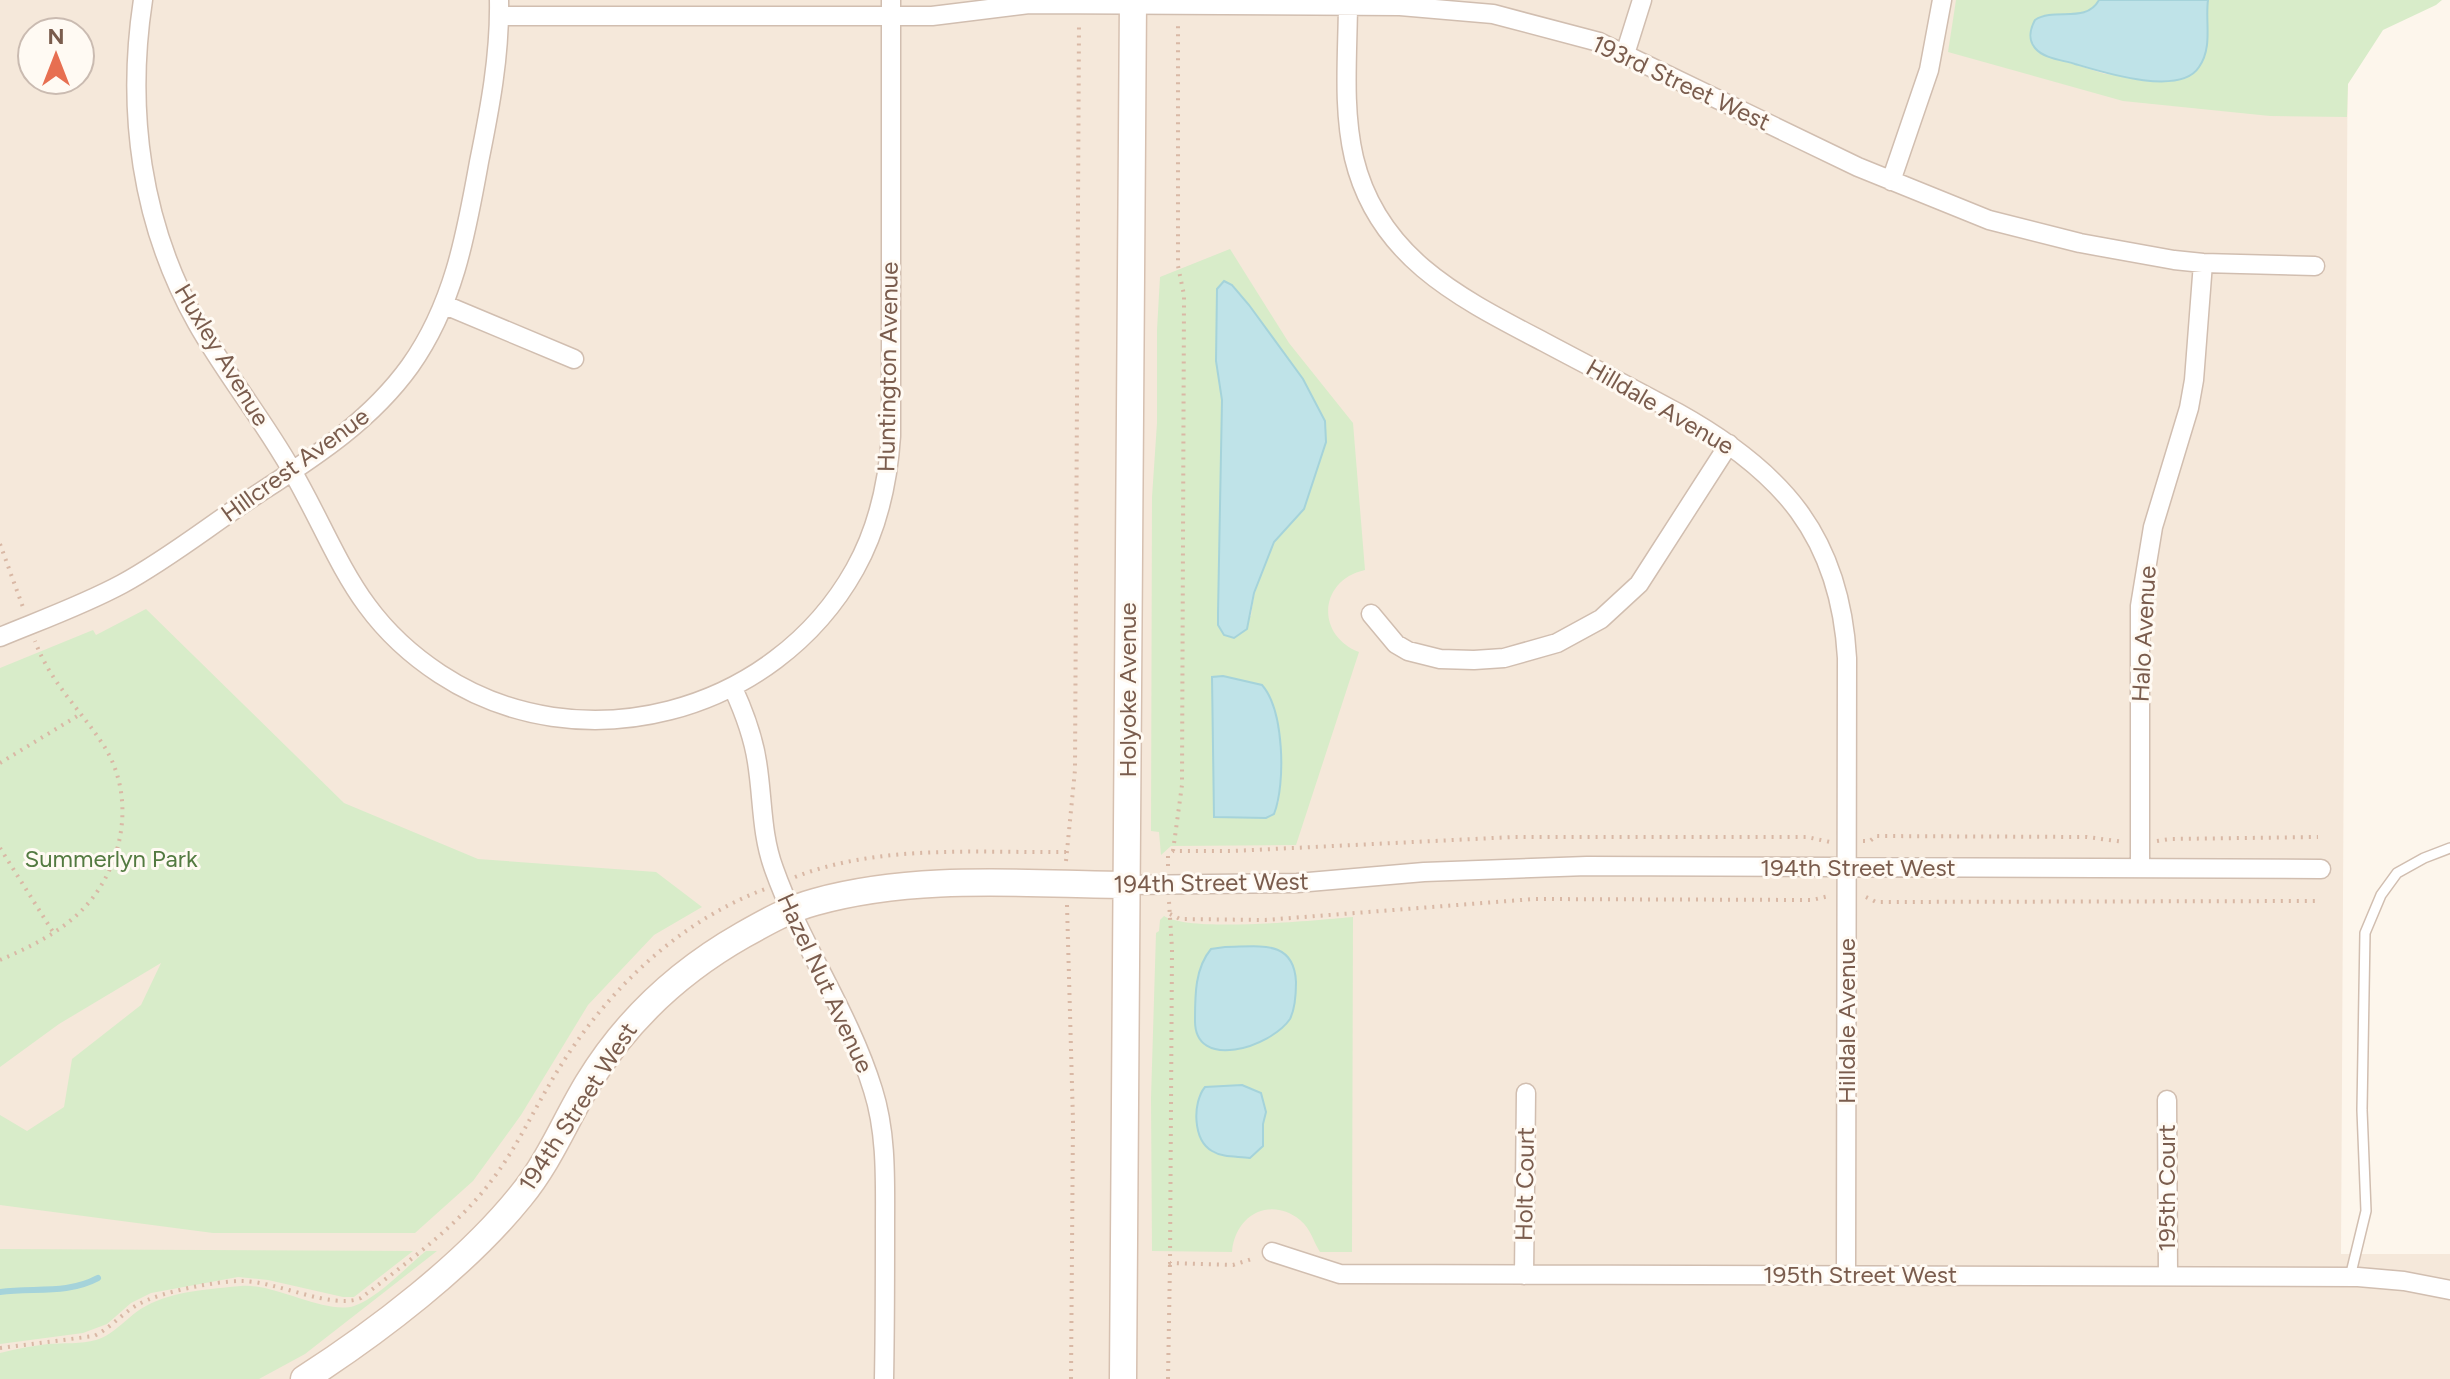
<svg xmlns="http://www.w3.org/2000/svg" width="2450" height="1379" font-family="Figtree,sans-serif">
	<rect width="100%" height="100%" fill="#fdf6ec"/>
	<path fill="#f5e8da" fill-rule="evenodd" d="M0 0H2348L2341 1254H2450V1379H0ZM32 32H80V80H32Z"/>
	<path fill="#d8ecc9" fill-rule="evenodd" d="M1956 0H2099C2086 24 2055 7 2036 19L2030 39 2041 54 2105 74 2184 79 2194 73 2201 65 2208 0H2442L2436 5 2383 30 2348 84 2347 117 2270 116 2123 101 1948 52Z
		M1230 249 1289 343 1353 423 1365 570C1319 580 1315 635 1359 652L1296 845 1171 846 1161 855 1159 832 1151 831 1152 497 1157 423V330L1160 277ZM1233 285 1271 338 1309 491C1301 519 1287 521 1274 543 1261 565 1254 591 1251 616L1218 613 1222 400 1216 361ZM1213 678 1262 685 1279 732 1280 761 1279 802 1266 818 1215 817Z
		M146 609 344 803 478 859 656 872 702 907 654 935 588 1005 521 1115 473 1181 415 1233H213L0 1205V1115L27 1131 64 1107 72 1059 141 1005 161 963 59 1024 0 1067V668L93 630 96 635Z
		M1164 916C1191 933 1317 920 1353 917L1352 1252H1320C1313 1241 1311 1229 1300 1220 1270 1196 1235 1215 1232 1252L1152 1251 1151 1098 1156 933 1159 931 1160 920ZM1225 947H1270L1290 1018C1264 1043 1240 1056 1204 1045ZM1242 1085 1261 1093 1266 1112 1263 1124V1145L1250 1157C1239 1156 1221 1158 1211 1151 1195 1140 1195 1112 1199 1095L1214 1086Z
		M0 1249 413 1251 354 1297H343L268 1280 238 1277 151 1293 131 1303 107 1324 83 1333 0 1344Z
		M426 1251H437L305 1354 259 1379H0V1353C15 1349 32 1346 48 1344 64 1343 81 1344 96 1340 116 1334 128 1315 146 1306 173 1291 211 1289 241 1286 275 1283 326 1315 354 1306 378 1298 406 1267 426 1251Z"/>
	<path fill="#bfe3e8" stroke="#a5d3da" stroke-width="2" d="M2099 0H2208C2205 22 2213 47 2199 67 2180 97 2102 72 2075 64 2063 60 2044 59 2035 48 2028 40 2030 29 2035 20 2055 7 2086 24 2099 0Z
		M1224 281 1232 285 1249 305 1303 379 1325 421 1326 442 1304 509 1274 542 1254 593 1247 629 1234 638 1224 635 1218 625V613L1222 400 1216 361 1217 289Z
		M1223 676 1262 685C1284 710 1286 783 1274 814L1266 818 1214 817 1212 677Z
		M1225 947C1257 947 1294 938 1296 982 1296 993 1295 1009 1290 1019 1271 1047 1194 1072 1195 1020 1195 995 1195 968 1211 949Z
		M1242 1085 1261 1093 1266 1112 1263 1124V1146L1250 1158C1238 1156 1223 1158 1212 1151 1193 1140 1192 1103 1205 1087Z"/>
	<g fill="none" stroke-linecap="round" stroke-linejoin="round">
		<path stroke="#a5d3da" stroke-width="6" d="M0 1292C33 1287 66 1295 98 1278"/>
		<g stroke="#d1beb0" stroke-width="12">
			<path id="lane" d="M2350 1277 2366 1211 2362 1110 2365 933 2381 895 2397 873 2424 858 2450 848"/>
		</g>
		<g stroke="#d1beb0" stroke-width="21">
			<path id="street" d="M143 0C126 111 141 224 197 323 225 373 262 418 291 469 339 552 353 617 440 674 580 766 774 714 855 569 878 528 888 482 891 436V0
				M1348 0C1348 52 1342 107 1354 158 1378 258 1460 298 1544 342 1589 366 1634 389 1678 413 1782 471 1840 536 1847 658L1846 1275
				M499 16H932L1029 4 1400 6 1493 14 1599 42 1858 167 1989 220 2080 243 2174 260 2203 263 2315 266
				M1625 54 1642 0
				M1891 181 1929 70 1942 0
				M445 305 574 359
				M1371 614 1396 644 1408 651 1440 659 1474 660 1504 658 1557 643 1601 619 1639 584 1729 444
				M0 637C41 620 83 605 122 584 168 559 209 526 253 497 311 459 369 423 410 366 454 304 466 234 479 162 490 108 500 55 499 0
				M733 688C744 712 753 735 757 762 763 799 761 834 774 869 801 945 849 1012 873 1090 887 1134 885 1182 885 1228 885 1278 885 1329 884 1379
				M2140 868V606L2153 527 2189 408 2194 380 2203 263
				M1127 885 1297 883 1424 872 1587 866 2321 869
				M2167 1100 2168 1275
				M1272 1252 1340 1274 2358 1277 2404 1281 2450 1290
				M1524 1275 1526 1093"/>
		</g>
		<g stroke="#d6c0b0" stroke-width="29">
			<path id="secondary" d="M304 1379C377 1332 465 1265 520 1197 549 1162 565 1121 588 1083 627 1019 678 972 743 935 766 922 789 909 815 902 916 874 1023 884 1127 885
				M1123 1379 1133 0"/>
		</g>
		<path stroke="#d9b8a5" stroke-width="4" stroke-dasharray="2 6" stroke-linecap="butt" d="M0 544 24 610
			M0 763 79 715
			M1863 841H1870L1876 836 2087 837 2124 842
			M2157 841 2170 839 2318 837
			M0 848 53 932
			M1173 851 1182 785 1184 295 1178 266V23
			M1066 861 1075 770 1079 22
			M1168 866V856L1173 851H1233L1514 837H1807L1830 842
			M795 877C880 844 977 853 1066 852
			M1866 897 1876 902 2320 901
			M1169 902 1172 949 1170 1263 1233 1265 1255 1258
			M1067 905 1073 1121 1071 1379
			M1170 914 1180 919 1265 920 1534 899 1812 900 1829 896
			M0 960C28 948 57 934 79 913 124 870 138 796 102 743 79 708 50 682 35 641
			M0 1348 94 1336C111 1328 122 1313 139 1304 160 1292 216 1281 241 1281 277 1281 331 1310 361 1298 406 1263 458 1226 492 1180 518 1146 535 1107 558 1070 606 992 677 922 765 889
			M1168 1379 1170 1263"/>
		<use href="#lane" stroke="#fff" stroke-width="9"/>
		<use href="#street" stroke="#fff" stroke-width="18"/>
		<use href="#secondary" stroke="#fff" stroke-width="26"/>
	</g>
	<g text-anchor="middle" stroke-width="6" stroke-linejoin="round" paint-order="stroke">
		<g font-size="24" fill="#7a5c4d" stroke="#fffaf3">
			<text transform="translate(1681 83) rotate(25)" y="8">193rd Street West</text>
			<text transform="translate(222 355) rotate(59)" y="8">Huxley Avenue</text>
			<text transform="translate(888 367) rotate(-89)" y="8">Huntington Avenue</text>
			<text transform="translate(1660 407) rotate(30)" y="8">Hilldale Avenue</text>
			<text transform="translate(295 465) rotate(-36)" y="8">Hillcrest Avenue</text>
			<text transform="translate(2144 634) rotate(-87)" y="8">Halo Avenue</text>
			<text transform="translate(1128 690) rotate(-90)" y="8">Holyoke Avenue</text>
			<text x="1858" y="876">194th Street West</text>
			<text transform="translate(1211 883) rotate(-1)" y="8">194th Street West</text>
			<text transform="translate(825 983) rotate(65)" y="8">Hazel Nut Avenue</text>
			<text transform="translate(1847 1021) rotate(-90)" y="8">Hilldale Avenue</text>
			<text transform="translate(578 1107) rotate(-57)" y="8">194th Street West</text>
			<text transform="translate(1525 1184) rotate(-89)" y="8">Holt Court</text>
			<text transform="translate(2167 1188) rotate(-90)" y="8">195th Court</text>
			<text x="1860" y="1283">195th Street West</text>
		</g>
		<g font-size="24" fill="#537a41" stroke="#fffaf3">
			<text x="111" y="867">Summerlyn Park</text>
		</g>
	</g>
	<g transform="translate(56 56)"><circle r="38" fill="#fffaf3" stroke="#cabbb1" stroke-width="2"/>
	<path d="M0-6L14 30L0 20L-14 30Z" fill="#e76f51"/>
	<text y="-12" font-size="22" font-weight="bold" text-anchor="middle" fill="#7a5c4d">N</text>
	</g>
</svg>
